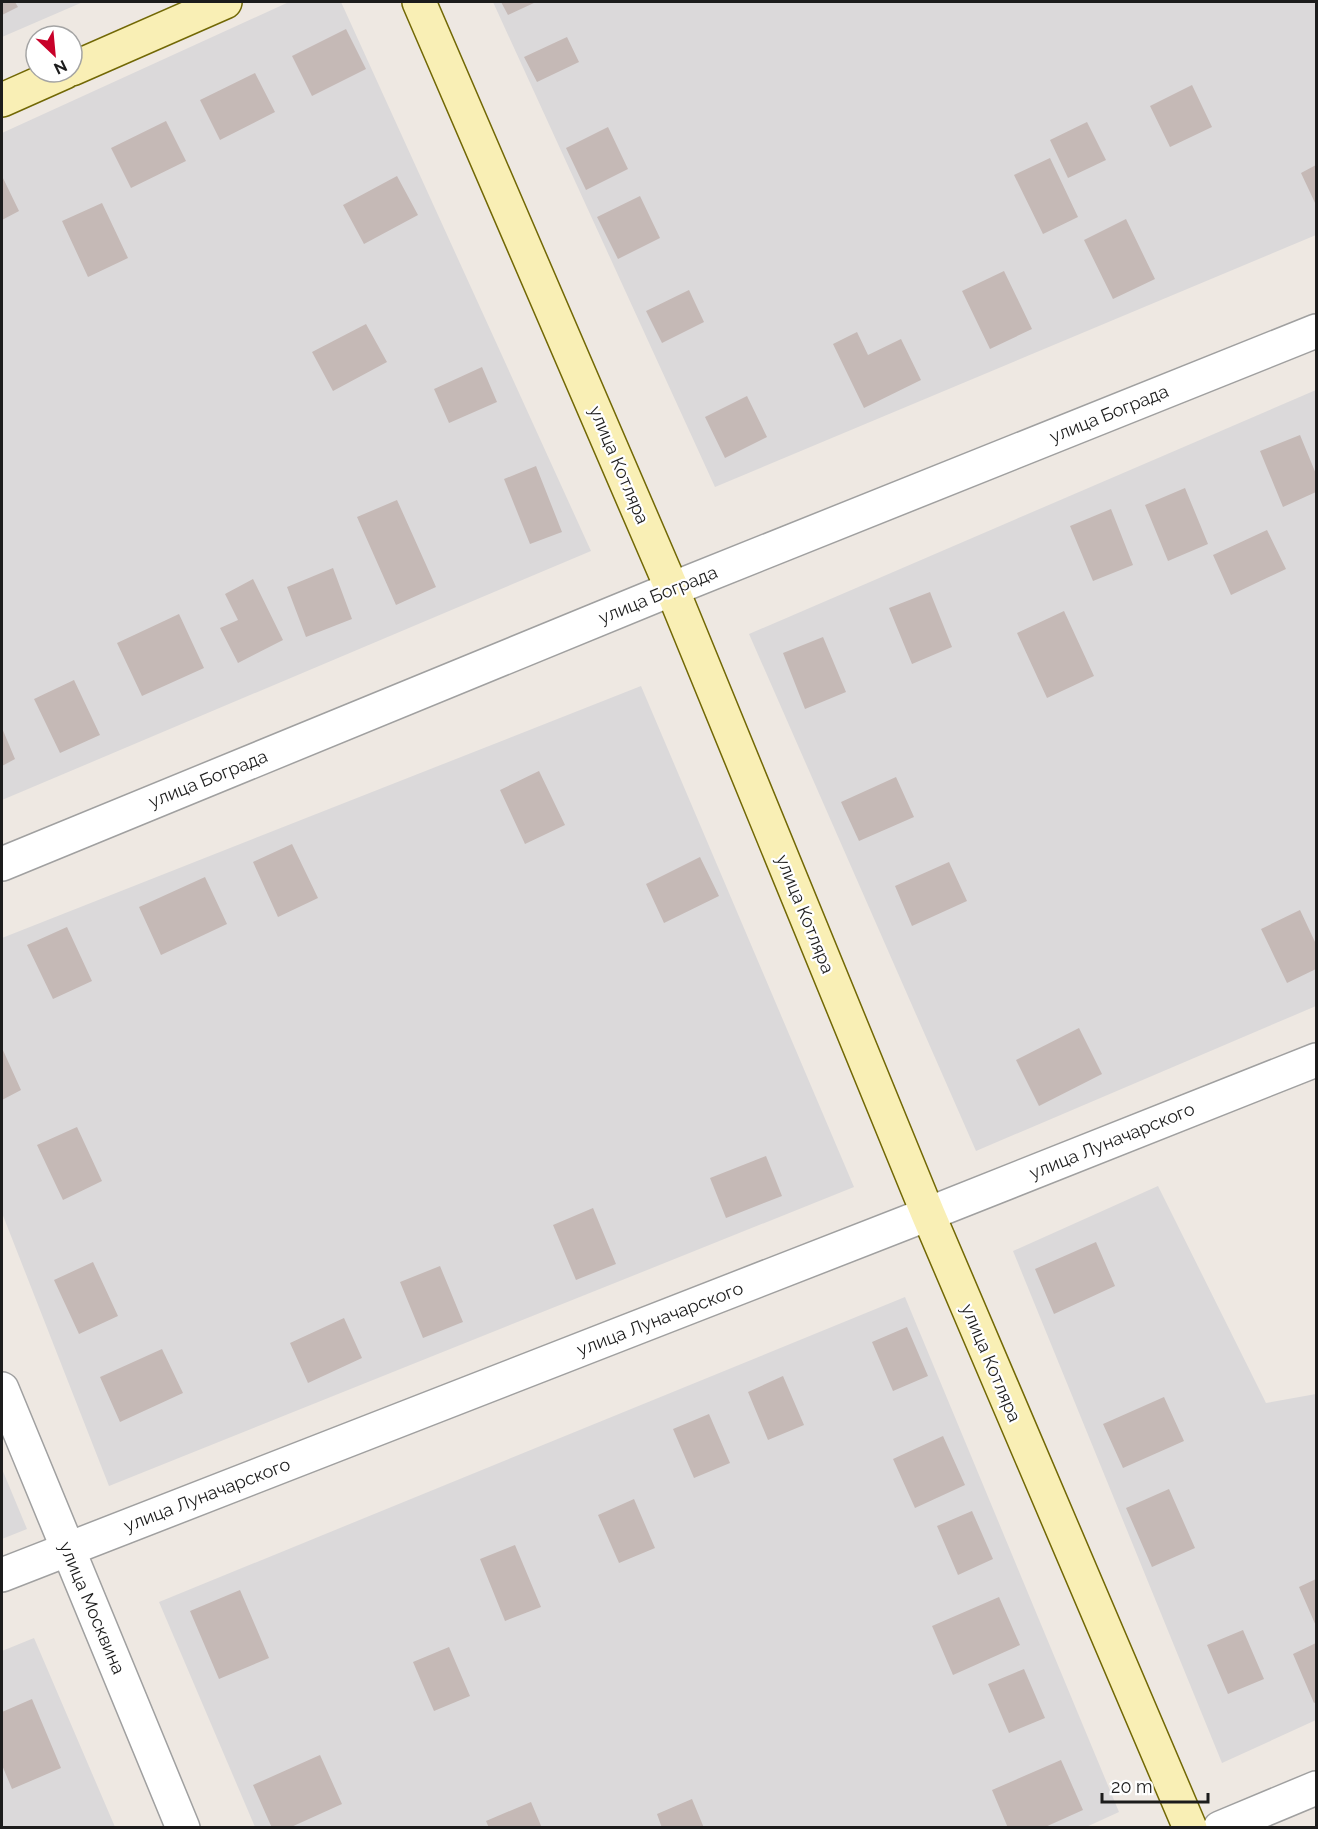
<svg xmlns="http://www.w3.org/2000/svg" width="1318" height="1829" font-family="Raleway,sans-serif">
	<rect width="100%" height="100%" fill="#eee8e2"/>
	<path fill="#dbd9da" d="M2 2H83L2 37Z
		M289 2H341L591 551 2 800V133Z
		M493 2H1316V235L715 487Z
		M1316 390V1006L976 1151 749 634Z
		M641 686 854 1187 109 1486 2 1213V938Z
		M1158 1186 1266 1403 1316 1394V1720L1222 1763 1013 1251Z
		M905 1297 1119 1812 1084 1828 255 1827 159 1602Z
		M2 1469 27 1529 2 1539Z
		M34 1638 115 1827 2 1828V1651Z"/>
	<path fill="#c5b9b6" d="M2 2H15L18 7 2 15Z
		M501 2H536L508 15Z
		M346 29 366 69 312 96 292 56Z
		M567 37 579 62 537 82 524 57Z
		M255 73 275 112 220 140 200 100Z
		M1192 85 1212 127 1170 147 1150 106Z
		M166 121 186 161 131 188 111 148Z
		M1087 122 1106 160 1068 178 1050 140Z
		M608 127 628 169 586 190 566 148Z
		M1050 158 1078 217 1043 234 1014 175Z
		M1316 165V205L1301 173Z
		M2 176 19 211 2 220Z
		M397 176 418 215 364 244 343 205Z
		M640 196 660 238 618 259 597 217Z
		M102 203 128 258 88 277 62 221Z
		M1126 219 1155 279 1113 299 1084 240Z
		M1004 271 1032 329 990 349 962 291Z
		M689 290 704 322 662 343 646 311Z
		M366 324 387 362 333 391 312 352Z
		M857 332 868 355 901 339 921 380 864 408 833 344Z
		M482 367 497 402 449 423 434 389Z
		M747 396 767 437 725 458 705 417Z
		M1300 435 1316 474V492L1283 507 1260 451Z
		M536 466 562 532 530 544 504 479Z
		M1185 488 1208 544 1168 561 1145 505Z
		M397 500 436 587 396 605 357 517Z
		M1111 509 1133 565 1093 581 1070 526Z
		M1267 530 1286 569 1231 595 1213 555Z
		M333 568 352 619 306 637 287 587Z
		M253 579 283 640 238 663 220 628 238 620 225 594Z
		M930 592 952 647 912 664 889 608Z
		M1064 611 1094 676 1047 698 1017 633Z
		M179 614 204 668 142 696 117 643Z
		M823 637 846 692 805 709 783 653Z
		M74 680 100 735 60 753 34 699Z
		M2 728 15 759 2 766Z
		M539 771 565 825 525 844 500 790Z
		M896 777 914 817 859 841 841 802Z
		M292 844 318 898 278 917 253 862Z
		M700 857 719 896 664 923 646 884Z
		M949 862 967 901 912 926 895 886Z
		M205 877 227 924 161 955 139 907Z
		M1300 910 1316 944V969L1287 983 1261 929Z
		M67 927 92 981 53 999 27 945Z
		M1079 1028 1102 1074 1039 1106 1016 1060Z
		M2 1048 21 1090 2 1100Z
		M77 1127 102 1181 63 1200 37 1145Z
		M766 1156 782 1196 726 1218 710 1178Z
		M593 1208 616 1264 576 1280 553 1225Z
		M1096 1242 1115 1286 1054 1314 1035 1269Z
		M93 1262 118 1316 79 1334 54 1280Z
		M440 1266 463 1322 423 1338 400 1282Z
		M344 1318 362 1358 308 1383 290 1343Z
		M907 1327 928 1376 893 1391 872 1342Z
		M162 1349 183 1393 120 1422 100 1377Z
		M783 1376 804 1425 768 1440 748 1392Z
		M1164 1397 1184 1441 1123 1468 1103 1424Z
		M709 1414 730 1463 694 1478 673 1429Z
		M943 1436 965 1485 915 1508 893 1459Z
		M1169 1489 1195 1548 1152 1567 1126 1508Z
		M634 1499 655 1548 619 1563 598 1515Z
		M972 1511 993 1559 958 1575 937 1526Z
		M515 1545 541 1607 505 1621 480 1559Z
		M1316 1579V1626L1299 1587Z
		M240 1590 269 1658 219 1679 190 1611Z
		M999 1597 1020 1645 953 1675 932 1626Z
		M1243 1630 1264 1679 1228 1694 1207 1645Z
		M1316 1643V1702L1314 1703 1293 1654Z
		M449 1647 470 1696 434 1711 413 1662Z
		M1024 1669 1045 1718 1009 1733 988 1684Z
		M32 1699 61 1768 12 1789 2 1765V1712Z
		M320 1755 342 1804 289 1828H272L253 1785Z
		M1061 1760 1083 1810 1043 1828H1008L992 1790Z
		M692 1799 704 1828H662L657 1814Z
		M531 1802 542 1828H489L486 1821Z"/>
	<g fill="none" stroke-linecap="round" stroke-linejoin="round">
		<g stroke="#a0a0a0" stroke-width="36">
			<path id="street" d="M2 864 672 589 1316 331
				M2 1389 183 1828
				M2 1575 928 1214 1316 1060
				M1220 1828 1316 1788"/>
		</g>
		<g stroke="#726805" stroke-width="36">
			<path id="secondary" d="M419 2 672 589 928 1214 1190 1828
				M72 69 225 2
				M2 100 65 72"/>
		</g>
		<use href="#street" stroke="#fff" stroke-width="33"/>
		<use href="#secondary" stroke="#f9efb5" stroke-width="33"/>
	</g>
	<g text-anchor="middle" stroke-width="4.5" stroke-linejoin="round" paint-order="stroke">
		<g font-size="18" fill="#1c1c1c" stroke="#fff">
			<text transform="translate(1109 414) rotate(-22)" y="6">улица Бограда</text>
			<text transform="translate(619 465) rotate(67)" y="6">улица Котляра</text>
			<text transform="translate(658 595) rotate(-22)" y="6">улица Бограда</text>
			<text transform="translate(208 779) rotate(-22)" y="6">улица Бограда</text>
			<text transform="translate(805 914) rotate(68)" y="6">улица Котляра</text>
			<text transform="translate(1112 1141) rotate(-22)" y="6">улица Луначарского</text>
			<text transform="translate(660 1319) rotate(-21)" y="6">улица Луначарского</text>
			<text transform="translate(991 1363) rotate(67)" y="6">улица Котляра</text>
			<text transform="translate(207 1495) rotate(-21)" y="6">улица Луначарского</text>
			<text transform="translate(92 1608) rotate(67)" y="6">улица Москвина</text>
		</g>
	</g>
	<rect width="1318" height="1829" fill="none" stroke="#1c1c1c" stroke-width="6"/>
	<g transform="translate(54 54) rotate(154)"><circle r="28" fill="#ffffff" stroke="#a4a4a4" stroke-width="1.5"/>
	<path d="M0-4.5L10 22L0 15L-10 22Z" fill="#c80129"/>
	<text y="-9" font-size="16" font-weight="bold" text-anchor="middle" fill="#1c1c1c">N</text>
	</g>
	<path d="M1102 1793v9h106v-9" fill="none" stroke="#1c1c1c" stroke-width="3"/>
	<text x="1111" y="1793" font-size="18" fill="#1c1c1c" stroke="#ffffff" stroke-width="4.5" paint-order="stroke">20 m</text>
</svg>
